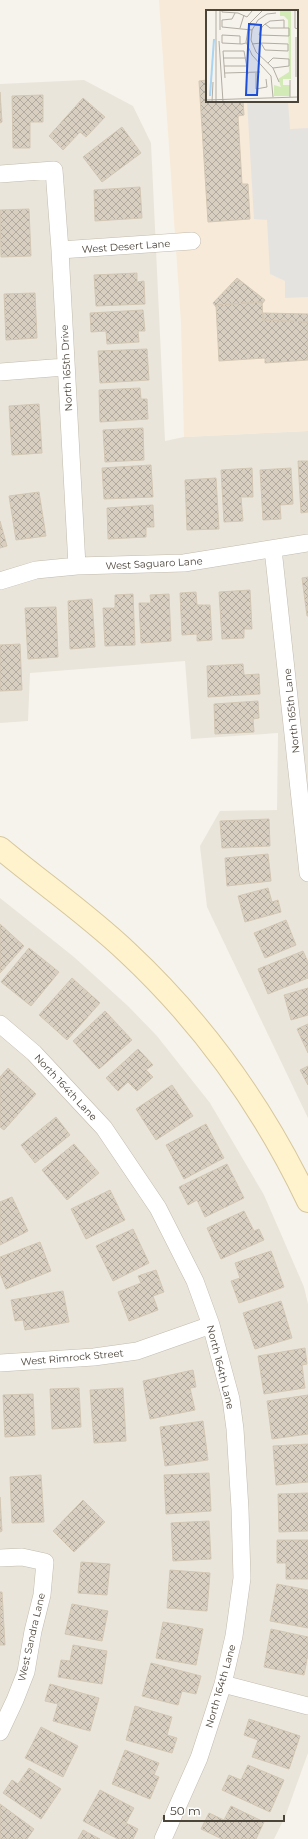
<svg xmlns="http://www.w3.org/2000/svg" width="308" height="1839" font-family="Montserrat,sans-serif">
	<defs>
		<pattern id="building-cross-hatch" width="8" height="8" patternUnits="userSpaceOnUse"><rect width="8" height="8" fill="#d8cfc1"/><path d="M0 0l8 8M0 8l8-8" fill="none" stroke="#b1aa9e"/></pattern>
	</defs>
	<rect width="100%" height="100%" fill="#f6f3ec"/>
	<path fill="#eae5da" d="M84 80 133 106 151 143 165 441 184 437 308 431V1118L207 907 200 846 220 811 277 810 278 733 191 739 185 661 30 673 28 721 0 723V84Z
		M0 898 74 957 128 1006 157 1036 210 1103 264 1195 304 1287 308 1304V1753L285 1817 274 1839H0Z"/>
	<path fill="#f7ead8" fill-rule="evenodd" d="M159 0H308V431L184 437 181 322ZM207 11H297V101H207Z"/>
	<path fill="#e5e3e0" d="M247 101H288L290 129 308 128V297L285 298V281L270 274 267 220 254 219Z"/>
	<path fill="url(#building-cross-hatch)" stroke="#d3c7b4" d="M207 80V101H243L244 115 238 116 242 184H248L250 219 208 222 199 81Z
		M0 92 2 122 0 123Z
		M43 95V122H30V148H13L12 96Z
		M83 98 105 117 86 137 80 132 63 150 49 136Z
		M122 127 141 153 102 182 83 157Z
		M140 187 142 218 95 221 94 190Z
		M29 209 31 256 1 257 0 210Z
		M137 273V282L144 281 145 304 96 306 94 275Z
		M237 278 265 300 262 304V302L216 305V307L213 303Z
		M35 293 37 338 6 340 4 294Z
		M262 302 263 320 308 322V360L265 363V358L219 361 216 305Z
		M143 310 145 331H138L139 342 107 344 106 331 91 332 90 313Z
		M263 313 308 314V322L263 320Z
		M147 349 149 380 100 383 98 351Z
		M140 388 141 399H147L148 419 100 422 99 390Z
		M39 404 42 453 12 455 9 406Z
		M143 428 144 460 105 462 103 430Z
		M298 461H308V512L301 513Z
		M151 465 153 497 104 499 102 468Z
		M252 468 253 497H241L243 521 224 522 221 470Z
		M291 468 293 504 280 505 281 519 263 520 260 470Z
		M216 478 219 529 187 530 185 480Z
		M39 492 46 536 16 540 9 496Z
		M153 505 154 527H146V537L108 539 107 508Z
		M0 521 7 546 0 548Z
		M308 577V616H307L302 578Z
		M250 590 252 629H244V638L222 639 219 592Z
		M196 592 197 605H210L212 640 197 641V634L182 635 180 593Z
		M133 594 135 645 105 646 103 608H115V595Z
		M169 594 171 641 141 643 139 603H151L150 595Z
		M92 599 95 647 70 649 68 601Z
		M56 607 58 657 28 659 25 608Z
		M20 644 22 690 0 691V645Z
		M243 664 244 675 259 674 260 694 208 697 207 666Z
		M258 701 259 718 253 719 254 732 215 734 214 704Z
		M269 819 270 846 222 848 220 821Z
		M268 854 271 881 227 886 225 858Z
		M268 888 272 902 278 900 281 912 245 922 238 896Z
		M286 920 296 945 265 958 254 933Z
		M0 924 24 946 0 973Z
		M29 948 59 972 31 1006 1 982Z
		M303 951 308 962V978L268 994 258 969Z
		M72 978 100 1003 67 1040 39 1015Z
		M308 988V1015L291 1020 284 995Z
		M105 1011 132 1040 99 1069 73 1041Z
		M308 1024V1053L297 1029Z
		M138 1049 153 1065 146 1070 153 1077 137 1091 128 1082 118 1091 106 1078Z
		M308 1066V1085L300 1070Z
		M8 1068 36 1094 4 1130 0 1127V1077Z
		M172 1085 193 1116 156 1140 136 1109Z
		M56 1117 70 1135 35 1163 21 1145Z
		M206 1124 224 1158 184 1179 166 1145Z
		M74 1144 99 1173 67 1200 42 1170Z
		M227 1164 244 1198 205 1217 197 1200 188 1205 179 1187Z
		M110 1190 125 1220 86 1239 71 1209Z
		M12 1197 28 1231 0 1245V1202Z
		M244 1211 254 1231 259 1229 264 1240 221 1259 207 1228Z
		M133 1229 149 1263 113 1281 96 1246Z
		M40 1242 51 1271 6 1289 0 1273V1257Z
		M271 1251 284 1287 239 1303 231 1281 240 1278 235 1263Z
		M156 1270 164 1292 153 1296 158 1310 129 1321 118 1292 141 1283 138 1276Z
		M63 1291 69 1322 25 1330 23 1320 15 1321 11 1300Z
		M281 1301 292 1338 255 1349 243 1313Z
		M305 1348 307 1364 302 1365 305 1388 264 1394 258 1356Z
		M193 1370 196 1387 190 1388 195 1410 150 1419 143 1381Z
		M79 1388 81 1427 52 1429 50 1389Z
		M123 1388 126 1441 94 1443 90 1390Z
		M33 1394 35 1435 5 1437 3 1395Z
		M308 1395V1434L272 1439 267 1401Z
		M203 1421 208 1460 165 1466 160 1427Z
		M308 1444V1482L276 1485 273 1446Z
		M209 1473 211 1511 166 1514 164 1475Z
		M41 1475 44 1522 12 1523 10 1477Z
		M308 1493V1531L279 1532 278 1494Z
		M0 1497 2 1531 0 1532Z
		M83 1500 105 1522 74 1552 53 1531Z
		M209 1521 211 1559 173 1561 171 1523Z
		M277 1540H308V1579H286V1563H277Z
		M81 1562 110 1564 107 1595 78 1593Z
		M170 1570 210 1573 207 1611 167 1608Z
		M277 1584 308 1590V1628L270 1621Z
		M0 1592H2L5 1645H0Z
		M72 1604 108 1611 102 1641 65 1634Z
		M163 1622 203 1629 196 1665 156 1658Z
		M271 1629 308 1637V1654L304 1675 264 1667Z
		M73 1645 107 1651 102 1684 58 1677 61 1660 70 1661Z
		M151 1663 201 1676 196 1694 182 1691 178 1705 142 1696Z
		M50 1684 99 1698 90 1731 53 1721 58 1704 45 1701Z
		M135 1706 172 1717 167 1735 177 1738 172 1753 126 1740Z
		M249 1719 300 1736 289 1769 252 1757 258 1740 244 1735Z
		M41 1727 78 1746 63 1777 25 1758Z
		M125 1750 159 1763 154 1775 159 1777 150 1799 112 1784Z
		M248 1765 284 1780 270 1812 222 1790 229 1775 241 1780Z
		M29 1768 61 1789 41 1819 3 1793 12 1780 18 1784Z
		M100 1790 134 1808 126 1823 138 1829 133 1839H118L83 1821Z
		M0 1804 34 1829 27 1839H0Z
		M231 1806 264 1822 256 1839H222L201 1829 209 1813 224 1820Z
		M83 1830 100 1839H78Z"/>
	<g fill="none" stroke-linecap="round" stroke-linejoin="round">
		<g stroke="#c2bbae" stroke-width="18">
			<path id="minor" d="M0 174 54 170 60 250 77 566
				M60 250 192 241
				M0 372 65 367
				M273 549 308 873
				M0 581 36 570 77 566 184 563 308 543
				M0 1024 34 1053 104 1128 158 1208 195 1281 211 1325 231 1399 235 1429 240 1509 242 1578 234 1636 223 1684 199 1758 163 1839
				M0 1363 94 1357 137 1351 211 1325
				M0 1558 22 1557 45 1562 42 1595 33 1631 26 1672 15 1700 0 1732
				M223 1684 308 1706"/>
		</g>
		<g stroke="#d6c79b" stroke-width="24">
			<path id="secondary" d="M0 848C42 883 87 914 127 952 203 1023 263 1107 308 1201"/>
		</g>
		<use href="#minor" stroke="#fff" stroke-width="17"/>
		<use href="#secondary" stroke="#fff3cd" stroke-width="22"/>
	</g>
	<g text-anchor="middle" stroke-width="3" stroke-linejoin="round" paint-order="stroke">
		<g font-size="10" fill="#4b4439" stroke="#fff">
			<text transform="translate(126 246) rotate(-4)" y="4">West Desert Lane</text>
			<text transform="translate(66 368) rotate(-93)" y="4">North 165th Drive</text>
			<text transform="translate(154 563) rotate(-3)" y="4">West Saguaro Lane</text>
			<text transform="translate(291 711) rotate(-96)" y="4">North 165th Lane</text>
			<text transform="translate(66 1087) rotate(47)" y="4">North 164th Lane</text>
			<text transform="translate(72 1357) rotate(-5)" y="4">West Rimrock Street</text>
			<text transform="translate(221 1367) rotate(76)" y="4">North 164th Lane</text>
			<text transform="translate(31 1637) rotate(-77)" y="4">West Sandra Lane</text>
			<text transform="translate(220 1686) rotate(-74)" y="4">North 164th Lane</text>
		</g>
	</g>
	<g transform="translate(206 10)">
		<rect width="92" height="92" fill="#f6f3ec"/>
		<path d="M74 0H85V69H77V75H84V86H68V75L75 77 72 69 83 62 82 10 78 6H74Z" fill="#d2eab5"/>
		<path fill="none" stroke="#a9d4f2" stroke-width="2" d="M4 86 8 29"/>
		<path fill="none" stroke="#b2ada4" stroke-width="1" d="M16 0V2L32 3 41 7 46 1M57 0 43 14 40 32 46 45 65 66 67 87M89 0V18L92 19M29 3 26 9 16 10V17L46 20M70 3 61 4 52 10 46 20 45 30 50 42 67 58 73 72M59 14 64 18H83V26L53 25 56 17 59 14 61 13 64 11 78 10V18M34 18 38 5M14 20V0M13 31 17 92M34 34V26L16 25V33L36 34 40 33M46 34 55 33 82 34V41L59 40 55 33M17 48H40M62 53 67 48 83 49V56L67 58M18 56H41M19 63 54 62M50 63V79L61 77 60 69M90 67V27M19 68 17 41H38L42 64M84 87V70M0 90 92 87M6 92 7 72M10 92V0"/>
		<path fill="#1d4ed8" fill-opacity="0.15" stroke="#1d4ed8" stroke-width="2" d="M43 14 55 15 51 85H40Z"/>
		<rect width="92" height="92" fill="none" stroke="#4b4439" stroke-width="2"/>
	</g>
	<path d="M164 1815v6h120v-6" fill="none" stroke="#4b4439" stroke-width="2"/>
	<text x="170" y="1815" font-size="12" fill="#4b4439" stroke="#ffffff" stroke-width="3" paint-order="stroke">50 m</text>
</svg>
